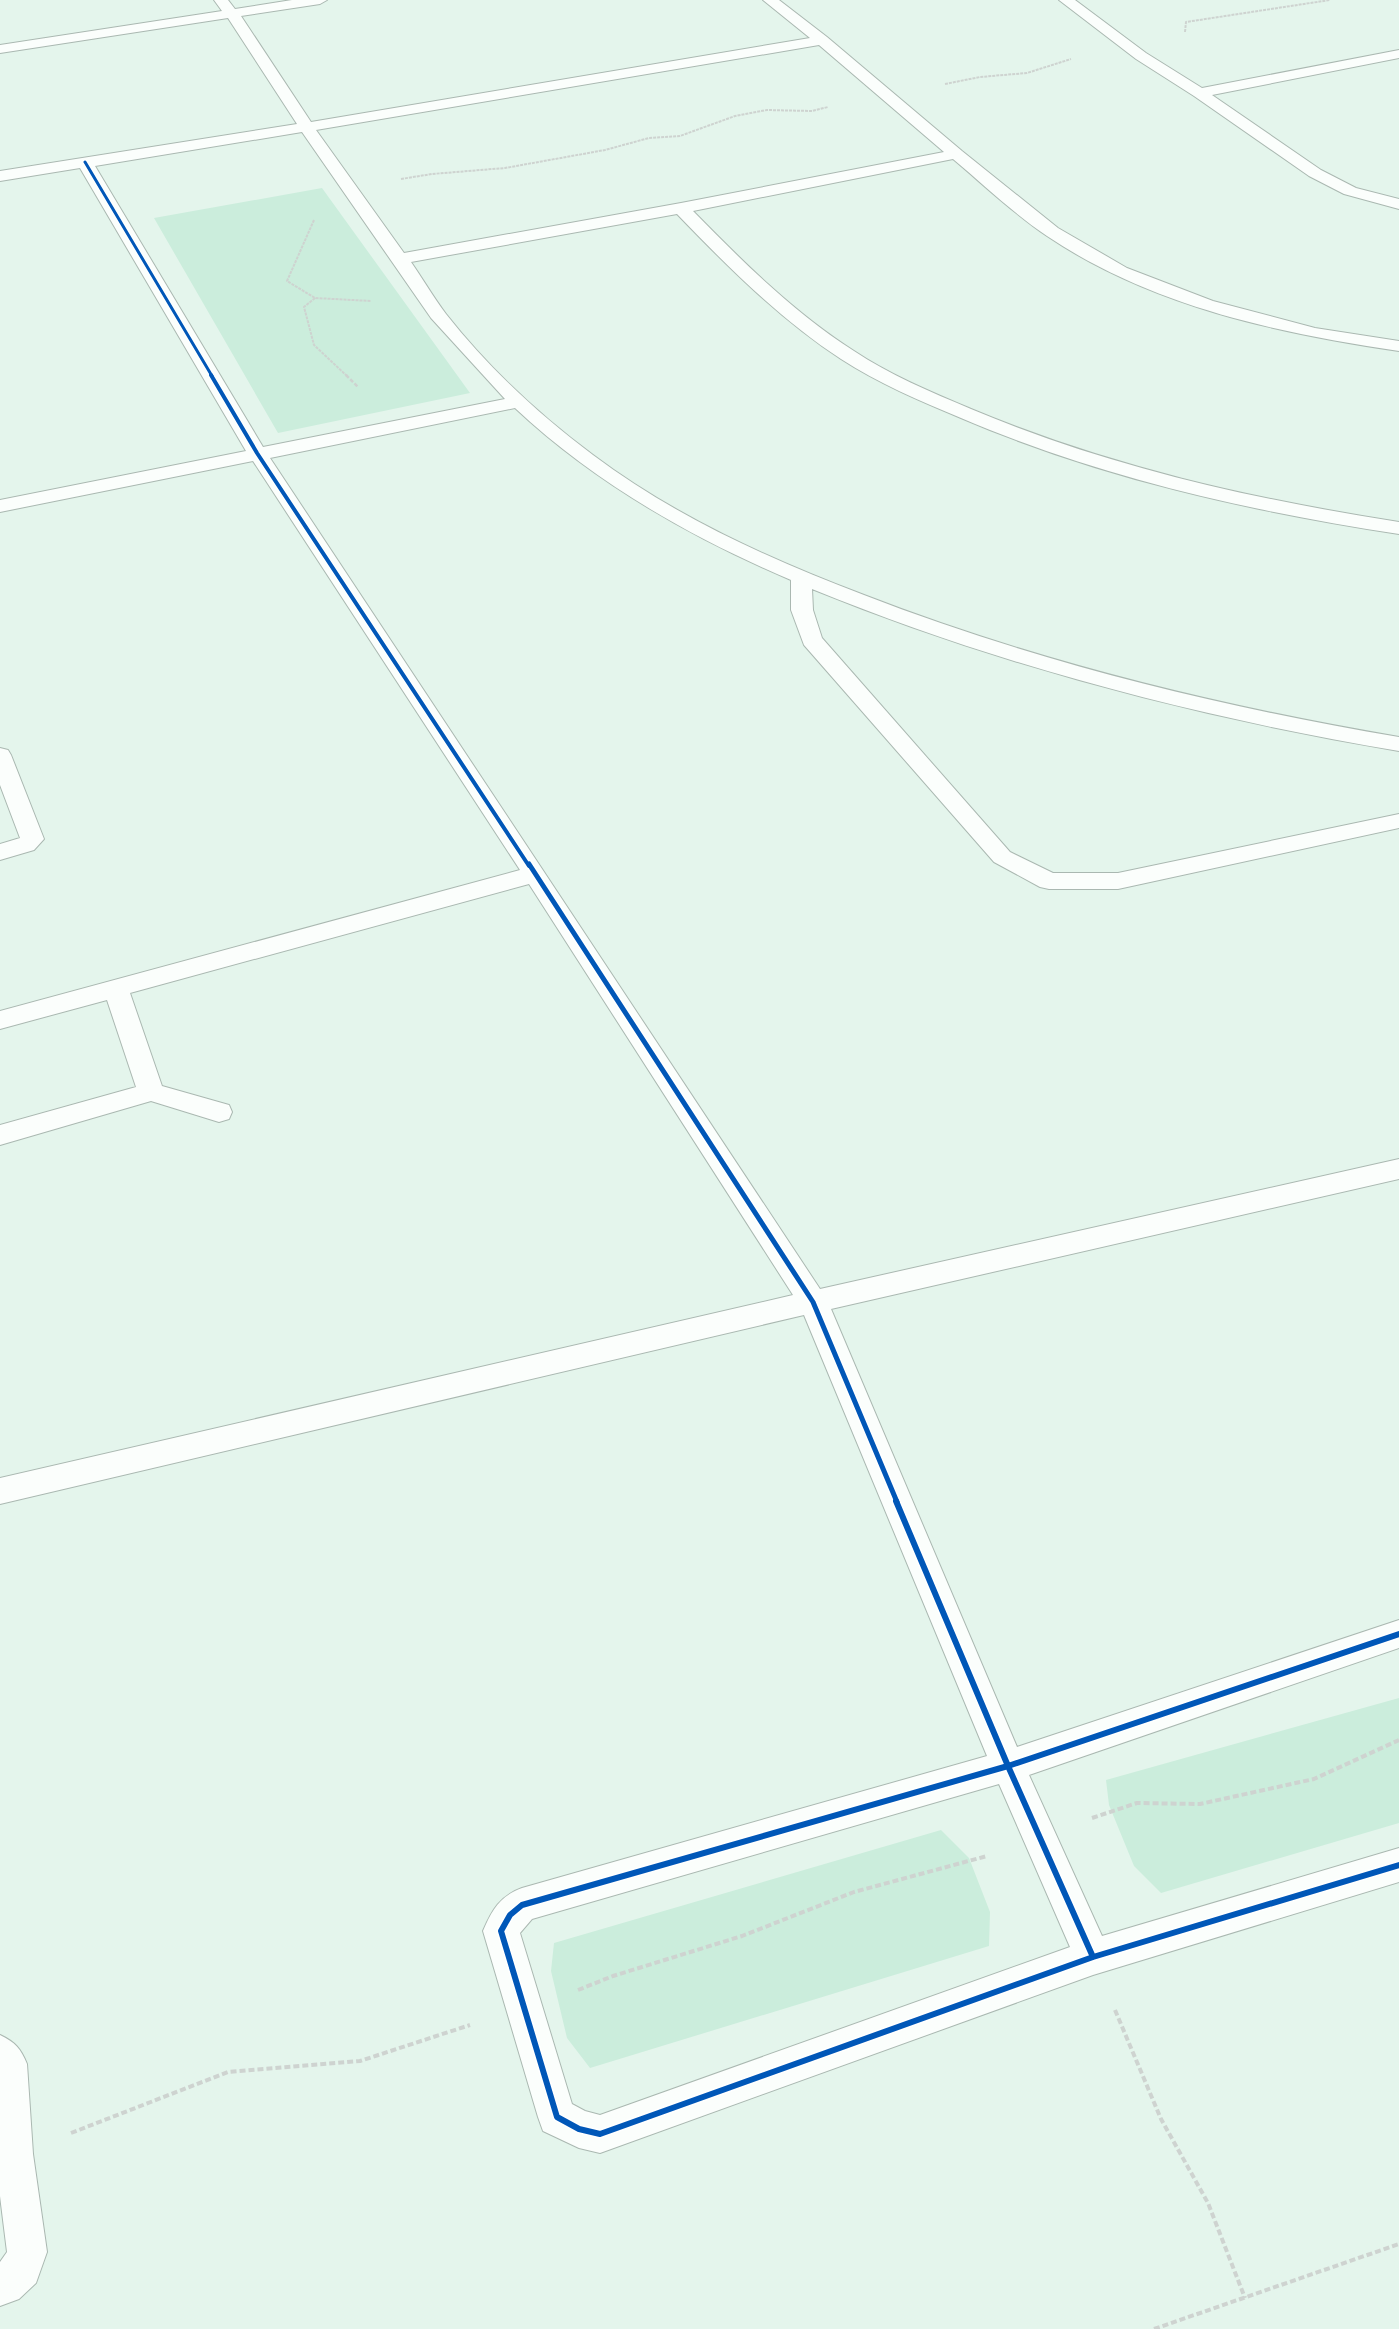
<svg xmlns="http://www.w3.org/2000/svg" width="1399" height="2329" font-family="'Libre Baskerville',serif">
	<rect width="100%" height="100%" fill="#e4f5ec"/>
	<path fill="#cbeddc" d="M322 188 470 393 278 433 154 218Z
		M1399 1698V1823L1161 1893 1134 1866 1109 1805 1106 1780Z
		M941 1830 969 1858 990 1912 989 1946 590 2068 567 2038 551 1971 554 1943Z"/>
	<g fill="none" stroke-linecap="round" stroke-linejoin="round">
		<g stroke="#aab8b1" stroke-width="2">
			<path id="minor" d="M214 0H228L235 9 292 0H327L320 4 241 16 311 122 810 38 763 0H779L827 37 962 151 1058 228 1127 268 1213 301 1315 328 1399 341V351C1277 333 1151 306 1047 236 1014 214 984 185 953 159L693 211C742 261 794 313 854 351 890 375 931 392 971 409 1109 467 1252 499 1399 522V534C1249 511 1101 478 961 418 920 401 878 383 841 359 780 319 727 266 677 214L411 262C423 279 433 297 446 314 487 366 539 415 593 455 674 516 769 559 864 595 1037 662 1216 706 1399 737V751C1197 717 1001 666 812 589L813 610 822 638 1010 852 1053 873H1118L1399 814V828L1118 889H1049L1040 887 994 862 804 645 791 610V580C690 537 595 483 515 408L270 458 820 1289 1399 1159V1179L831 1309 1017 1747 1399 1620V1648L1029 1775 1102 1936 1399 1848V1882L1093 1975 600 2153 579 2148 543 2131 538 2117 483 1931C492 1910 500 1896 522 1888L987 1756 804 1315 0 1504V1478L793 1295 529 884 130 993 162 1086 229 1105 232 1112 229 1119 219 1122 151 1101 0 1145V1125L136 1087 107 1000 0 1029V1011L520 870 253 461 0 512V500L246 451 80 168 0 181V171L297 124 228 18 0 53V45L222 11ZM819 45 944 152 681 203 404 253 316 130ZM302 132 431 318 505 399 263 447 95 166ZM999 1784 1070 1947 600 2115 585 2111 572 2104 520 1933 532 1919Z
				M1059 0H1075L1146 53 1202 88 1399 50V58L1212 95 1321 170 1356 188 1399 199V209L1344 194 1309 176 1194 96 1136 59Z
				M0 748 8 750 11 755 44 839 34 850 0 860V844L20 838 0 785Z
				M0 2035C15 2042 21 2049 27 2064L33 2154 47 2252 36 2283 19 2299 0 2306V2262L7 2252 0 2196Z"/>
		</g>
		<path stroke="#ced3d0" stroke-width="2" stroke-dasharray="3 1" stroke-linecap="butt" d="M1185 32 1186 22 1330 0
			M945 84 980 77 1027 73 1071 59
			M401 179 432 174 505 168 605 150 649 138 680 136 735 116 767 110 812 111 828 107
			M314 220 287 281 315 298 371 301
			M315 298 304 307 314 345 347 376"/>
		<path stroke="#ced3d0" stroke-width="2.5" stroke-dasharray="4 2" stroke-linecap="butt" d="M346 375 358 387"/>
		<path stroke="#ced3d0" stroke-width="4" stroke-dasharray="6 3" stroke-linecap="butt" d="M1092 1818 1137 1803 1200 1804 1314 1779 1399 1740
			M578 1990 613 1976 742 1936 854 1892 987 1856
			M1115 2010 1161 2119 1208 2203 1245 2298
			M71 2133 228 2072 360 2061 470 2025
			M1154 2329 1399 2244"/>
		<use href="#minor" fill="#fbfefc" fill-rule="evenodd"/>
		<g stroke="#fff" stroke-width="5">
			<path id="cycleway-far3" d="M85 162 212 376"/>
		</g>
		<g stroke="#fff" stroke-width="6">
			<path id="cycleway-far2" d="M211 375 257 453 529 866"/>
		</g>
		<g stroke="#fff" stroke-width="8">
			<path id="cycleway-far1" d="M529 864 813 1302 897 1502"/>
		</g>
		<g stroke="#fff" stroke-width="9">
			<path id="cycleway" d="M896 1501 1008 1766 1093 1957
				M1399 1634 1008 1766 522 1905 510 1915 501 1931 557 2117 579 2129 600 2134 1093 1957 1399 1865"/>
		</g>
		<use href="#cycleway-far3" stroke="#0057b8" stroke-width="3"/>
		<use href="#cycleway-far2" stroke="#0057b8" stroke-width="4"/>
		<use href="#cycleway-far1" stroke="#0057b8" stroke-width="5"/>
		<use href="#cycleway" stroke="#0057b8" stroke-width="6"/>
	</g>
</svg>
